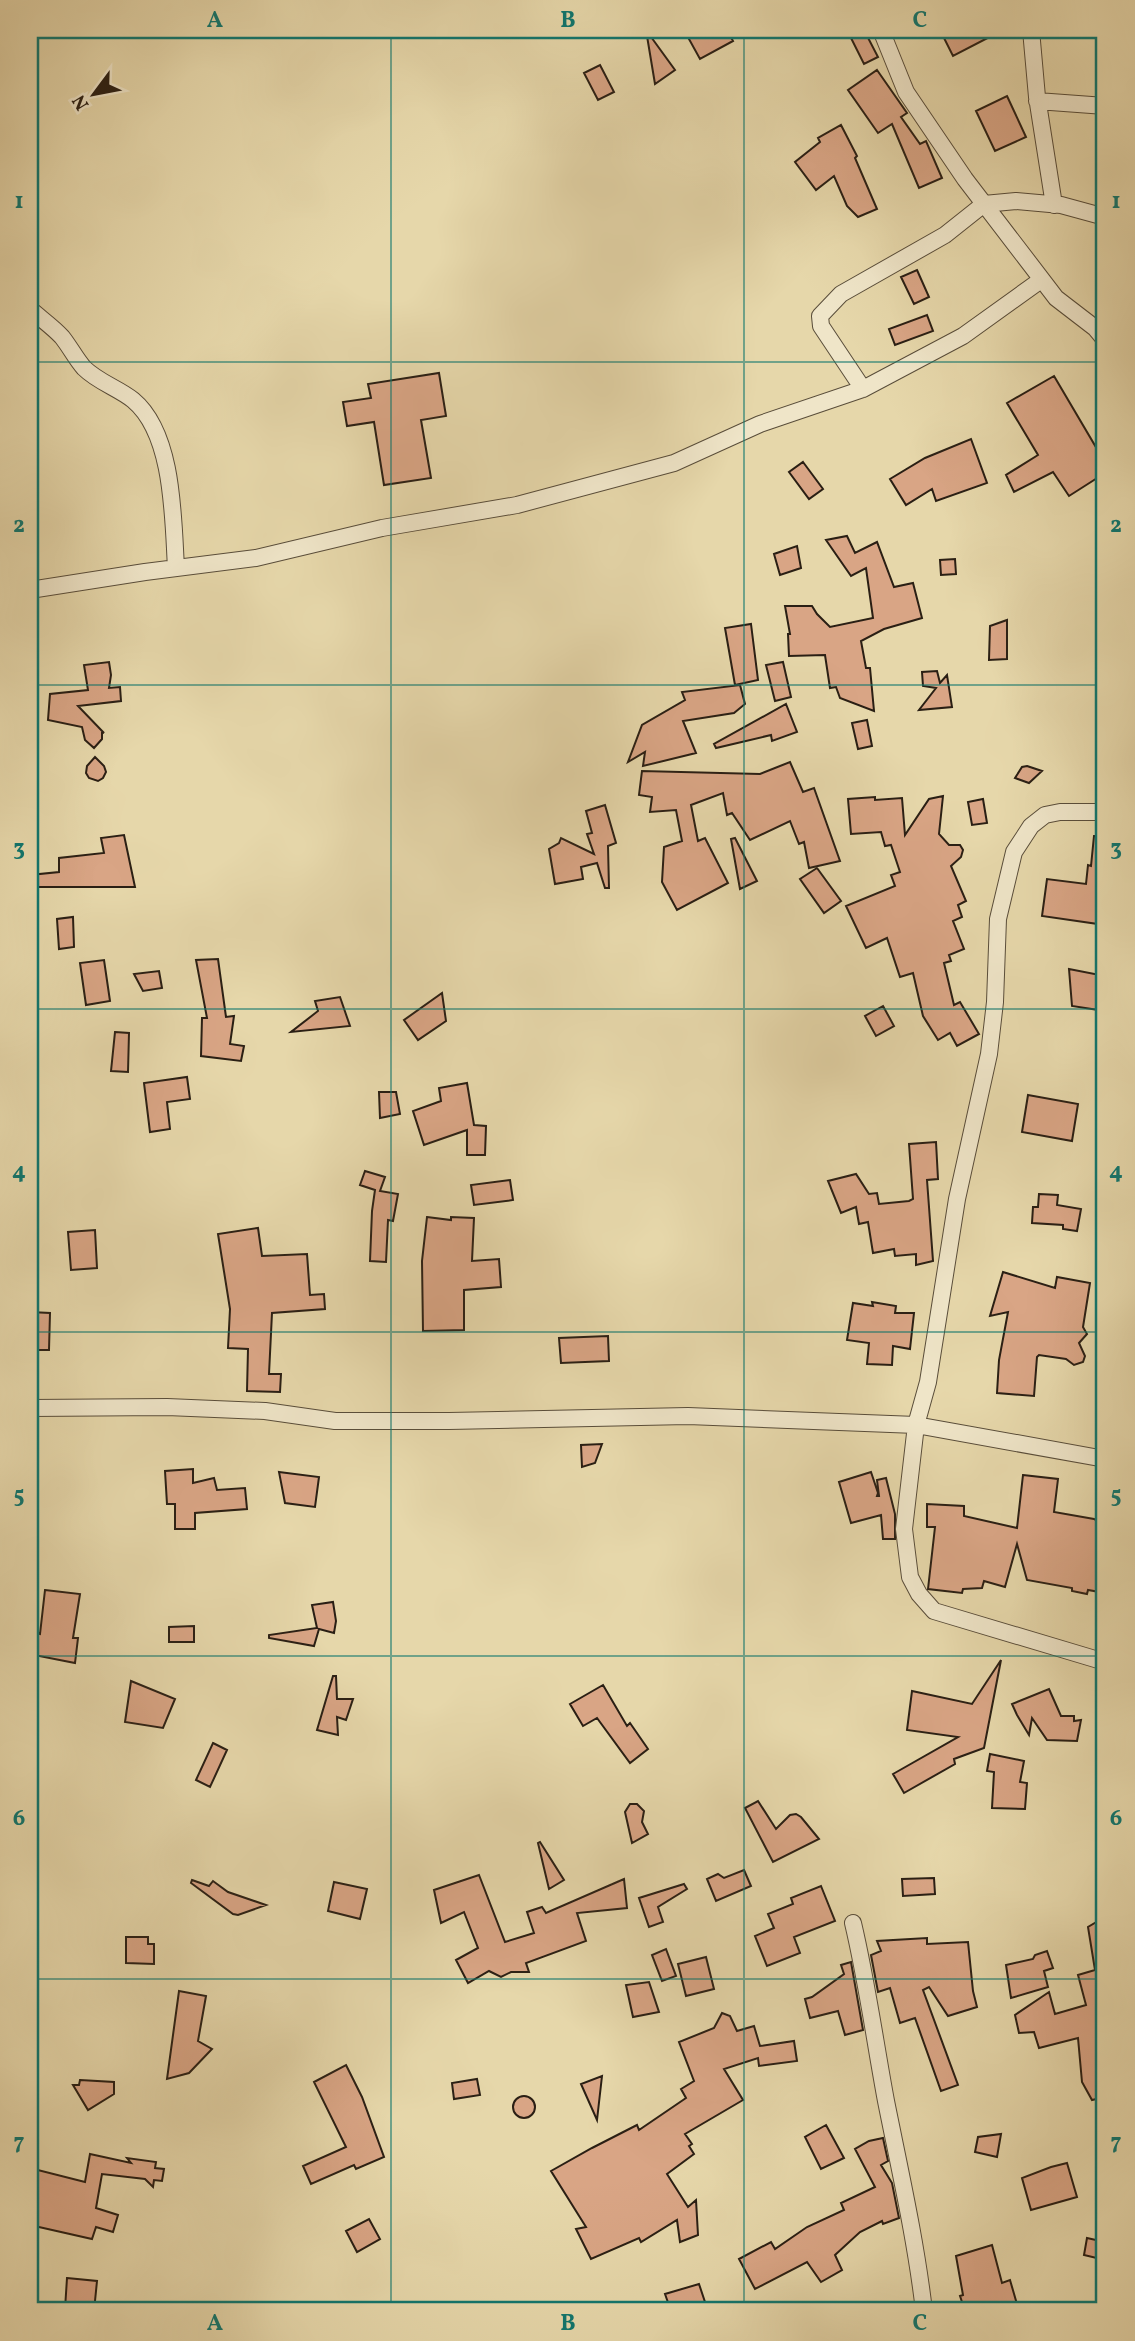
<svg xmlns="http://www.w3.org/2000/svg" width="1135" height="2341" font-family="Vollkorn,serif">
	<rect width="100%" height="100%" fill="#e6d7aa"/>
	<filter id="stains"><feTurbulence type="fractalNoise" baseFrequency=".00286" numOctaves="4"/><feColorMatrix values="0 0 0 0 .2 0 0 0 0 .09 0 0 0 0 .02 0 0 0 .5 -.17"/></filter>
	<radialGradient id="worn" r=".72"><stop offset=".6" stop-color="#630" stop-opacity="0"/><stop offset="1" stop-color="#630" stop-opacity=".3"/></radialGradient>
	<path fill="#d9a585" stroke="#2a1f14" stroke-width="2" d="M646 30 675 70 655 84Z
		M684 30H727L733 41 700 59Z
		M847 30H864L878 57 864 64Z
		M940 30H1003L953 56Z
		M600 65 614 92 598 100 584 73Z
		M877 70 907 113 901 117 920 144 926 141 942 178 919 188 892 124 878 133 848 90Z
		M1007 96 1026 137 995 151 976 111Z
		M841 125 857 156 855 158 877 209 858 217 847 206 834 176 816 190 795 162 820 142 818 138Z
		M917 270 929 297 914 304 901 277Z
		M927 315 933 331 895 345 889 329Z
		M439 373 446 416 421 420 431 478 384 485 374 422 347 426 343 402 371 398 368 384Z
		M1054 376 1100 454 1105 451V473L1069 496 1053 472 1014 492 1006 475 1038 455 1007 403Z
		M971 439 987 483 936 501 932 489 906 505 890 479 925 458Z
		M803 462 823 489 809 499 789 472Z
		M847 536 855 553 877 542 894 587 913 583 922 618 884 629 861 641 866 668H870L874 711 840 698 836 687 830 688 825 655 789 656 788 634H790L785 606H812L817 614 830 627 873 618 866 568 851 576 826 540Z
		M797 546 801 568 780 575 774 554Z
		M955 559 956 574 941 575 940 560Z
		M1007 620V659L989 660 990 626Z
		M751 624 758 680 735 685 725 628Z
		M109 662 111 675 109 688 120 687 121 701 78 706 104 733 102 732V739L94 748 85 740 82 727 48 720 50 694 88 690 84 665Z
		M783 662 791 697 775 701 766 665Z
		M937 671 940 683 947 675 952 707 919 710 936 688 923 686 922 672Z
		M740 685 745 704 734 713 683 721 696 753 643 766 645 752 628 762 642 725 685 700 682 692Z
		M786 704 797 732 772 741 771 735 716 748 714 744Z
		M867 720 872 746 858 749 852 723Z
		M95 757 104 766 106 772 103 778 98 781 89 778 86 773 87 766Z
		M790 762 803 792 814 788 840 861 809 868 804 842 799 844 790 821 750 840 732 813 727 815 723 793 691 805 698 841 705 838 728 883 677 910 662 882 664 847 682 841 676 810 650 812 652 797 639 795 642 771 760 774Z
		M1027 766 1042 771 1029 783 1015 778 1022 767Z
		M943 796 939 834 949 845H960L963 850 961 857 951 866 966 901 958 905 962 917 953 921 964 949 949 955 951 961 944 963 954 1005 960 1002 979 1034 957 1046 950 1033 938 1040 923 1016 913 973 900 977 887 938 866 948 846 906 895 886 891 875 900 872 891 845 885 846 881 832 851 834 848 799 875 797V800L902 798 905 835 929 799Z
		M983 799 987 823 972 825 968 802Z
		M605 805 616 843 608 846 609 888H605L597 863 581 867 583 879 555 884 549 849 559 843 561 838 594 854 587 834 592 833 586 811Z
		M124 835 135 887H30V875L59 872V858L104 853 101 838Z
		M1094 836H1105V925L1042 916 1047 879 1086 884 1088 865 1091 866Z
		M735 838 757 881 740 889 731 839Z
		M817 868 841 901 824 913 800 879Z
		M73 917 74 947 59 949 57 919Z
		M218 959 226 1017 234 1016 230 1044 244 1046 241 1061 201 1056 202 1018H207L196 960Z
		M104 960 110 1001 86 1005 80 963Z
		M1069 969 1105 976V1011L1072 1006Z
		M159 971 162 988 143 991 134 974Z
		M442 993 446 1021 418 1040 404 1020Z
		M340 997 350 1026 291 1032 318 1011 315 1001Z
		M883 1006 894 1026 876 1036 865 1016Z
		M115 1032 129 1033 128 1072 111 1071Z
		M187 1077 190 1099 167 1102 170 1129 150 1132 144 1083Z
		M467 1083 474 1125 486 1126 485 1155H467V1130L424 1145 413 1111 441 1101 439 1088Z
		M379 1092H396L400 1114 380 1118Z
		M1028 1095 1078 1104 1072 1141 1022 1132Z
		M936 1142 938 1179 927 1180 933 1261 916 1265V1254L895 1256 894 1249 873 1253 868 1222 859 1224 856 1207 841 1213 828 1181 856 1174 869 1194 877 1193 879 1204 909 1201 913 1199 909 1144Z
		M365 1171 385 1177 380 1191 398 1194 393 1221 388 1220 386 1262 370 1261 372 1211 375 1190 360 1185Z
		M510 1180 513 1200 474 1205 471 1185Z
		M1039 1194 1058 1195 1057 1205 1081 1209 1077 1231 1063 1229V1225L1032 1223 1033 1207H1038Z
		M427 1217 451 1220V1217L474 1218 472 1261 499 1259 501 1287 464 1290V1330L423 1331 422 1261Z
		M258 1228 262 1256 307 1254 310 1295 324 1294 325 1309 272 1313 269 1374H281L280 1392 247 1391 248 1349 228 1348 230 1309 218 1234Z
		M95 1230 97 1268 71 1270 68 1232Z
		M1003 1272 1055 1288 1057 1277 1090 1283 1083 1327 1087 1334 1079 1343 1085 1356 1083 1362 1074 1365 1066 1359 1039 1355 1037 1357 1034 1396 997 1393 999 1360 1008 1312 990 1316Z
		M872 1302 896 1306 895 1313H914L910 1349 893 1346 892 1365 867 1364 869 1343 847 1340 853 1303 873 1306Z
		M30 1312 50 1313 49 1350H30Z
		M608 1336 609 1361 561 1363 559 1338Z
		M602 1444 595 1463 582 1467 581 1445Z
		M193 1469V1483L214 1478 217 1490 245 1488 247 1509 195 1513V1529H175V1504H167L165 1471Z
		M279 1472 319 1477 315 1507 285 1503Z
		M871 1472 878 1493 877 1496H879L877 1480 886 1478 895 1514V1539H883L881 1515 851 1523 839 1482Z
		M1023 1475 1058 1479 1054 1512 1094 1519 1105 1526V1593L1088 1590 1087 1594 1072 1591V1588L1027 1580 1017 1544 1005 1587 984 1581 982 1588 963 1589 962 1593 928 1589 935 1527H927V1504L964 1506V1516L1017 1528Z
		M45 1590 80 1594 73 1638H78L75 1663 34 1655 36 1633 40 1634Z
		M333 1602 336 1621 334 1633 319 1629 314 1646 269 1638V1635L317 1628 312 1605Z
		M194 1626V1642H169V1627Z
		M1001 1660 984 1748 954 1759 955 1764 904 1793 893 1774 958 1737 907 1730 912 1691 972 1704Z
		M333 1676H336L337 1699H353L346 1720 337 1717 338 1735 317 1730Z
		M131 1681 175 1699 163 1728 125 1722Z
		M603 1685 627 1726 630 1723 648 1749 630 1763 597 1718 583 1726 570 1704Z
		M1049 1689 1061 1716H1074V1721L1081 1720 1077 1741 1047 1740 1032 1718 1029 1735 1017 1715 1012 1704Z
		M213 1743 227 1750 210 1787 196 1780Z
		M990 1754 1024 1761 1020 1782 1027 1783 1025 1809 992 1808 994 1772 987 1771Z
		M758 1801 776 1829 790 1815 796 1814 801 1817 819 1839 773 1862 745 1808Z
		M630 1804H637L644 1811 642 1822 648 1834 632 1843 625 1812Z
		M540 1842 564 1880 549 1889 538 1843Z
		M744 1870 751 1886 716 1901 707 1879 718 1874 724 1878Z
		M479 1875 505 1942 534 1933 527 1912 542 1907 546 1913 624 1879 627 1908 577 1913 586 1941 526 1963 529 1972H511L501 1977 489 1971 468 1983 456 1960 478 1948 464 1912 441 1923 434 1890Z
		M934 1878 935 1894 903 1896 902 1879Z
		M192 1880 209 1886 213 1881 228 1892 266 1905 238 1915 233 1914 191 1883Z
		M334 1882 367 1889 360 1919 328 1911Z
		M684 1884 687 1889 658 1907 663 1922 649 1927 639 1898Z
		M821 1886 835 1921 794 1937 800 1953 767 1966 755 1936 774 1928 768 1914 793 1904 791 1898Z
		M1105 1917V1980L1098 1981 1105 2013V2097L1092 2100 1082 2082 1078 2038 1039 2048 1034 2032 1019 2033 1015 2015 1049 1992 1055 2014 1086 2005 1078 1975 1095 1970 1088 1927Z
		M126 1937H148V1944H154V1964L126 1963Z
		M927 1938V1944L968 1942 973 1991 977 2007 948 2016 929 1987 923 1990 958 2085 941 2091 915 2018 900 2023 890 1988 878 1992 871 1955 881 1951 877 1941Z
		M666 1949 676 1976 662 1981 652 1955Z
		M1047 1951 1053 1968 1044 1971 1048 1987 1011 1998 1006 1965 1033 1959 1035 1955Z
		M706 1957 714 1989 686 1996 678 1964Z
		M851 1962 863 2030 845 2035 838 2011 810 2018 805 1999 812 1997 844 1974 841 1965Z
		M649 1982 659 2012 633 2017 626 1985Z
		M179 1991 206 1996 198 2041 212 2049 189 2073 167 2079Z
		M722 2013 730 2016 737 2031 754 2026 760 2046 794 2041 797 2061 759 2066 758 2058 724 2069 743 2100 685 2134 692 2144 689 2146 694 2154 667 2174 688 2207 696 2200 698 2235 680 2242 677 2220 641 2242 639 2238 591 2259 576 2229 586 2227 551 2171 592 2148 637 2125 639 2130 686 2098 681 2089 694 2081 679 2042 714 2028Z
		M346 2065 362 2097 384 2157 356 2169 354 2165 311 2184 303 2166 346 2147 314 2082Z
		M602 2076 597 2120 581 2084Z
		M477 2079 480 2095 454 2099 452 2083Z
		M80 2080 114 2082V2094L88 2110 73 2085H79Z
		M513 2107a11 11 0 1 1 22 0a11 11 0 1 1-22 0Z
		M826 2125 844 2158 821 2169 805 2137Z
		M1001 2134 997 2157 975 2152 978 2137Z
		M883 2138 888 2161 881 2165 892 2183 899 2218 883 2224 882 2221 860 2232 835 2255 842 2270 821 2282 807 2262 755 2289 739 2259 771 2242 775 2249 807 2227 844 2210 841 2203 875 2187 855 2149 869 2141Z
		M90 2154 131 2163 127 2158 156 2162 155 2168 164 2169 162 2181 154 2180 153 2187 145 2179 102 2174 96 2208 118 2215 113 2232 96 2227 92 2239 30 2225 36 2194 30 2193V2168L85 2182Z
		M1067 2163 1077 2197 1031 2210 1022 2178 1051 2167Z
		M369 2219 380 2239 357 2252 346 2231Z
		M1087 2238 1105 2242V2260L1084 2255Z
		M992 2245 1002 2283 1010 2280 1019 2311H965L960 2296 963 2295 956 2256Z
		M67 2278 97 2281 94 2311 65 2309Z
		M699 2284 705 2302 671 2311 665 2294Z"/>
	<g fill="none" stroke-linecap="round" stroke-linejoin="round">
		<g stroke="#594d3a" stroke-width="18">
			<path id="minor" d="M881 30 906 92 965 179 1056 298 1095 328 1105 340
				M1031 30 1037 97 1054 205
				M1037 101 1105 106
				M30 309C40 318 53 327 62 337 70 347 76 359 84 368 98 382 118 388 133 400 174 434 173 519 176 568
				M863 389 821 326 820 316 841 294 945 235 984 204 1016 201 1061 205 1105 217
				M30 590 145 572 256 558 382 528 517 505 674 463 760 424 863 389 963 336 1041 280
				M1105 812H1060L1045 815 1031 826 1014 852 998 919 995 1002 989 1054 957 1199 928 1382 916 1425 904 1529 910 1577 919 1594 934 1611 1105 1662
				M30 1408 167 1407 265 1411 335 1421H449L688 1416 916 1425 1105 1459
				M853 1923C867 1982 875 2042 886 2101 900 2171 916 2241 924 2311"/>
		</g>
		<use href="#minor" stroke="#efe5c8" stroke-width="16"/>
	</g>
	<path fill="none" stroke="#0f766e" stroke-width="2" stroke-opacity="0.55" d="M391 30V2311M744 30V2311M30 362H1105M30 685H1105M30 1009H1105M30 1332H1105M30 1656H1105M30 1979H1105"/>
	<rect width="1135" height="2341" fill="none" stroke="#e6d7aa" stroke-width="77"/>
	<g transform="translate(94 94) rotate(238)" stroke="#efe5c8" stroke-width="5" paint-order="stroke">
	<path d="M0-5L12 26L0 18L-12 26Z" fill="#2a1f14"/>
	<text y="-10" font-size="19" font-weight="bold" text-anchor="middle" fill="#2a1f14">N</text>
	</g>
	<rect x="38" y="38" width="1058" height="2264" fill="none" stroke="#0f766e" stroke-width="2.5"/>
	<g font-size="23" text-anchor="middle" font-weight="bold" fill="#0f766e">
		<text x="215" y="27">A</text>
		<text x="568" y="27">B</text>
		<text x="920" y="27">C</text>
		<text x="19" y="208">1</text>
		<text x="1116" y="208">1</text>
		<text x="19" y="532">2</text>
		<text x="1116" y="532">2</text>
		<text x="19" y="855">3</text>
		<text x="1116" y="855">3</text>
		<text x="19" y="1178">4</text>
		<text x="1116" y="1178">4</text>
		<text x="19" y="1502">5</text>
		<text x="1116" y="1502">5</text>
		<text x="19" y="1825">6</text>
		<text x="1116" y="1825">6</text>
		<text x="19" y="2149">7</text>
		<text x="1116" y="2149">7</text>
		<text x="215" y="2330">A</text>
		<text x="568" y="2330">B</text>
		<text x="920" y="2330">C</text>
	</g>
	<rect width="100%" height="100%" filter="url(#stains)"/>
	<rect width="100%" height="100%" fill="url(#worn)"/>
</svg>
